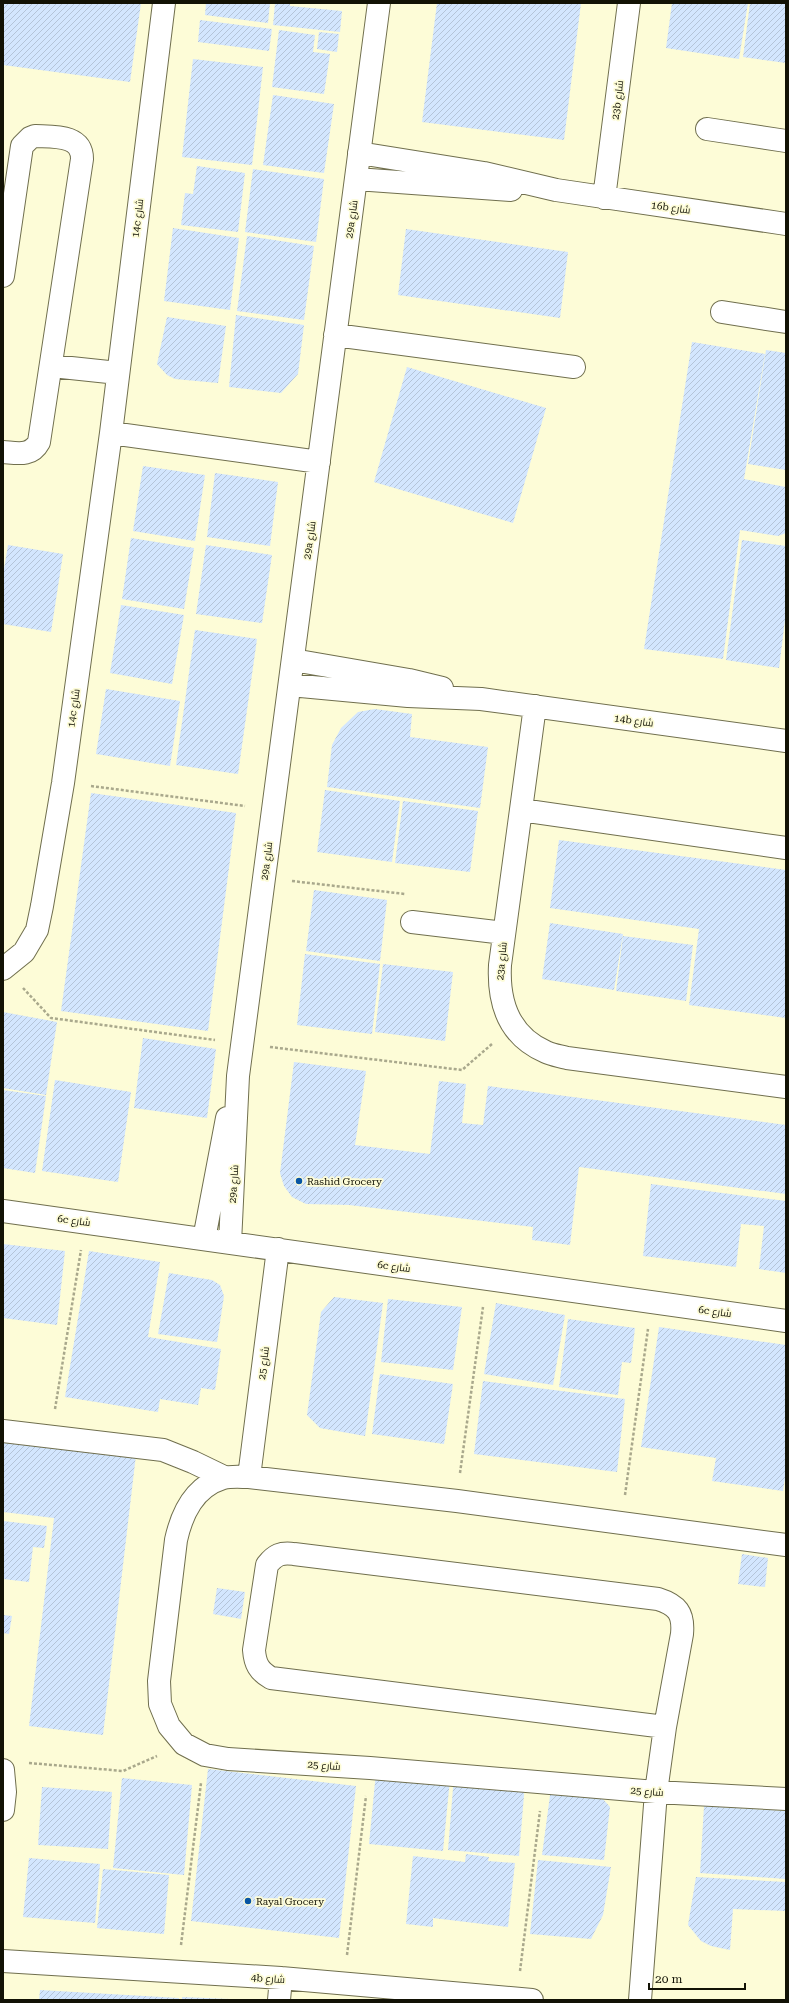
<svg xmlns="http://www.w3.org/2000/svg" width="789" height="2003" font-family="'Roboto Serif',Cairo,serif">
	<defs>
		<pattern id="building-hatch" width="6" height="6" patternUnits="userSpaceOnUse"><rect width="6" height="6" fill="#d3e6fe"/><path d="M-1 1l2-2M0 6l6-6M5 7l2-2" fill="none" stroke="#b4c4d8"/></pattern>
	</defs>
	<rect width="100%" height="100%" fill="#fdfcd7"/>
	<path fill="url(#building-hatch)" d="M3 3H141L130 82 3 65Z
		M206 3H270L268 23 205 15Z
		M275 3H290V6L342 11 340 32 273 25Z
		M437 3H581L564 140 422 122Z
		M672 3H748L739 59 666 48Z
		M750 3H786V63L743 57Z
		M200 20 272 29 269 51 198 42Z
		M279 30 315 35 313 52 330 54 324 94 272 87Z
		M319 32 339 34 337 52 317 49Z
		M193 59 263 67 252 165 182 157Z
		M273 95 334 104 324 173 263 165Z
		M197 166 245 173 238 232 181 225 185 193 193 194Z
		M253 169 324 179 316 242 245 232Z
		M173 228 239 238 230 310 164 301Z
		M406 229 568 252 560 318 398 295Z
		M247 236 314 246 304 320 237 311Z
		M236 315 304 325 298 374 281 393 229 387Z
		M167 317 226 326 218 383 175 379 167 375 157 364Z
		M692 342 765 354 744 479 786 487V533L778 536 740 530 723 659 644 649Z
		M766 350 786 353V470L748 464Z
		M407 367 546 408 513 523 374 482Z
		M143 466 205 475 195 541 133 531Z
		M215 473 278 482 270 546 207 537Z
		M131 538 194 548 184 609 122 599Z
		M742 540 786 546V612L779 668 726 660Z
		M8 545 63 554 51 632 3 624V575Z
		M206 545 272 555 262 623 196 614Z
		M121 605 184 615 172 684 110 673Z
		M195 630 257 639 238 774 176 765Z
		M106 689 180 701 170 766 96 754Z
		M375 709 412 714 410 737 488 747 480 808 327 787 332 745 341 728 358 712Z
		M325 790 400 801 392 862 317 852Z
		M91 793 236 813 208 1031 61 1011Z
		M403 801 478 811 470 872 395 863Z
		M559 840 786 870V1018L689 1005 699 929 550 908Z
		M314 890 387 900 380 961 306 951Z
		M550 923 623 934 614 990 542 979Z
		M623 936 693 945 686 1001 616 991Z
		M305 954 380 964 372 1034 297 1025Z
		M383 964 453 972 445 1041 375 1032Z
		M3 1012 57 1022 46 1095 3 1088Z
		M143 1038 216 1049 207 1118 134 1108Z
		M294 1062 366 1071 355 1145 430 1154 439 1081 466 1084 462 1123 483 1125 488 1086 786 1125V1194L579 1167 570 1245 532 1240 533 1227 349 1205 306 1204 292 1197 284 1186 280 1173Z
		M55 1080 131 1092 118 1182 42 1171Z
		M3 1090 46 1096 35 1173 3 1168Z
		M651 1184 786 1201V1273L759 1269 764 1226 741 1224 736 1267 643 1256Z
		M3 1244 65 1251 57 1325 3 1318Z
		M89 1251 160 1262 148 1337 221 1349 215 1390 201 1388 198 1405 160 1399 158 1412 65 1397Z
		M169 1273 212 1280 220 1285 224 1296 217 1342 158 1334Z
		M334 1297 383 1303 365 1436 320 1428 307 1415 321 1312Z
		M388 1299 462 1307 453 1370 381 1362Z
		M496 1303 565 1315 553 1385 484 1374Z
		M568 1319 635 1328 631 1363 622 1362 618 1395 559 1387Z
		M659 1327 786 1345V1472L783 1491 712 1481 716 1458 641 1447Z
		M380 1374 453 1384 444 1444 372 1434Z
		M483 1381 625 1399 617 1472 474 1454Z
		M3 1440 136 1455 103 1735 29 1726 54 1518 3 1512Z
		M3 1521 47 1526 44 1548 33 1547 29 1582 3 1579Z
		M742 1554 768 1558 765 1587 738 1584Z
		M217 1588 245 1592 241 1619 213 1614Z
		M3 1615 12 1616 9 1634 3 1633Z
		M208 1769 356 1786 339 1938 191 1921Z
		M376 1772 450 1779 443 1851 369 1844Z
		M454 1776 525 1783 519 1856 448 1850Z
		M122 1778 192 1785 184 1875 113 1868Z
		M42 1787 112 1792 108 1849 38 1845Z
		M551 1788 595 1790 610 1807 604 1860 542 1855Z
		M704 1806 786 1811V1879L700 1873Z
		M466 1854 489 1857 488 1861 515 1863 508 1927 433 1918V1927L406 1924 413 1856 465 1862Z
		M29 1858 100 1864 95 1923 23 1917Z
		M538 1860 611 1867 603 1915 591 1939 530 1934Z
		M103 1869 169 1875 164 1934 97 1928Z
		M696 1877 786 1882V1911L733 1909 730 1950 711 1946 701 1941 688 1925Z
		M40 1990 179 1998V2000H39Z
		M182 1997 230 1999V2000H182Z"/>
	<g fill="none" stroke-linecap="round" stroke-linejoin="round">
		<g stroke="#706f4e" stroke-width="24">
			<path id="minor" d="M707 129 786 141
				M359 153 484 173 556 190 786 224
				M356 179 511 190
				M604 198 629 3
				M3 276 22 146 30 138 35 136C53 137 82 134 82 159L39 442C31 457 17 453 3 452
				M722 312 786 322
				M335 335 574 367
				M52 366 118 373
				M111 433 319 462
				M293 660 409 680 442 688
				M290 685 408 696 481 699 786 741
				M535 706 500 965C498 1003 509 1036 546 1052 552 1055 560 1056 567 1058L786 1087
				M521 810 786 848
				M412 922 504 933
				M3 969 24 952 37 930 42 906 63 783 111 433 164 3
				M3 1211 786 1321
				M204 1239 227 1118
				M230 1243 238 1076 379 3
				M3 1431 163 1450 193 1462 224 1477
				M249 1477 278 1249
				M786 1545 457 1501 249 1477C241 1477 231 1476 223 1478 194 1487 182 1513 176 1540L159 1681 160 1704 169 1726 184 1744 205 1755 228 1759 370 1768 656 1792 786 1799
				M3 1770 5 1792 3 1810
				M3 1961 281 1978 532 2000
				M279 2000 281 1978
				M640 2000 656 1792 665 1727 682 1634C684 1613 677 1605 658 1599L294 1554C281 1552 275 1555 267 1565L254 1650C255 1664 259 1671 271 1678L665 1727"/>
		</g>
		<path stroke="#a9a88c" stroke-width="2.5" stroke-dasharray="3 2" stroke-linecap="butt" d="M91 786 245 806
			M292 881 405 894
			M23 988 51 1018 215 1040
			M270 1047 462 1070 492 1044
			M55 1409 81 1250
			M460 1473 483 1307
			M625 1495 648 1329
			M29 1763 123 1771 157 1756
			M181 1945 201 1783
			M347 1955 366 1796
			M520 1971 540 1811"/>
		<use href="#minor" stroke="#fff" stroke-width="22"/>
	</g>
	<g fill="#0755a4" stroke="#fdfcd7" stroke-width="1.5">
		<circle cx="299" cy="1181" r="4"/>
		<circle cx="248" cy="1901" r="4"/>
	</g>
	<g text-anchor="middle" stroke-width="3.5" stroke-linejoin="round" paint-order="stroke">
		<g font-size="10" fill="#121205" stroke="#fdfcd7">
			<text transform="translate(617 100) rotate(-83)" y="4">23b شارع</text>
			<text transform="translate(671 207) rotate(8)" y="4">16b شارع</text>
			<text transform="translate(137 218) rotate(-83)" y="4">14c شارع</text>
			<text transform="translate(351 219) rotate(-82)" y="4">29a شارع</text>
			<text transform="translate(309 540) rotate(-82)" y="4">29a شارع</text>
			<text transform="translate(73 708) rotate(-82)" y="4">14c شارع</text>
			<text transform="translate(634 720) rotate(8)" y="4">14b شارع</text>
			<text transform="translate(266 861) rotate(-83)" y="4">29a شارع</text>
			<text transform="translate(501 961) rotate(-85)" y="4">23a شارع</text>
			<text transform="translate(233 1184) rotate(-86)" y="4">29a شارع</text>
			<text transform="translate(74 1220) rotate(8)" y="4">6c شارع</text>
			<text transform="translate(394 1266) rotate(8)" y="4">6c شارع</text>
			<text transform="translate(715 1311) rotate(8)" y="4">6c شارع</text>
			<text transform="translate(263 1363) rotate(-83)" y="4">شارع 25</text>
			<text transform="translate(324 1765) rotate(4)" y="4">شارع 25</text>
			<text transform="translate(647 1791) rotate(4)" y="4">شارع 25</text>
			<text transform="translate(268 1978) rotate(4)" y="4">4b شارع</text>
		</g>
		<g font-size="10" fill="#121205" stroke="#fdfcd7" text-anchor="start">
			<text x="307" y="1185">Rashid Grocery</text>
			<text x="256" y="1905">Rayal Grocery</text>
		</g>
	</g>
	<rect width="789" height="2003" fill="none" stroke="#121205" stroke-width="8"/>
	<path d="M649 1983v6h96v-6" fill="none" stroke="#121205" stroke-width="2"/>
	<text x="655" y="1983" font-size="12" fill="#121205" stroke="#fdfcd7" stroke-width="3" paint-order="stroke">20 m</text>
</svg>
